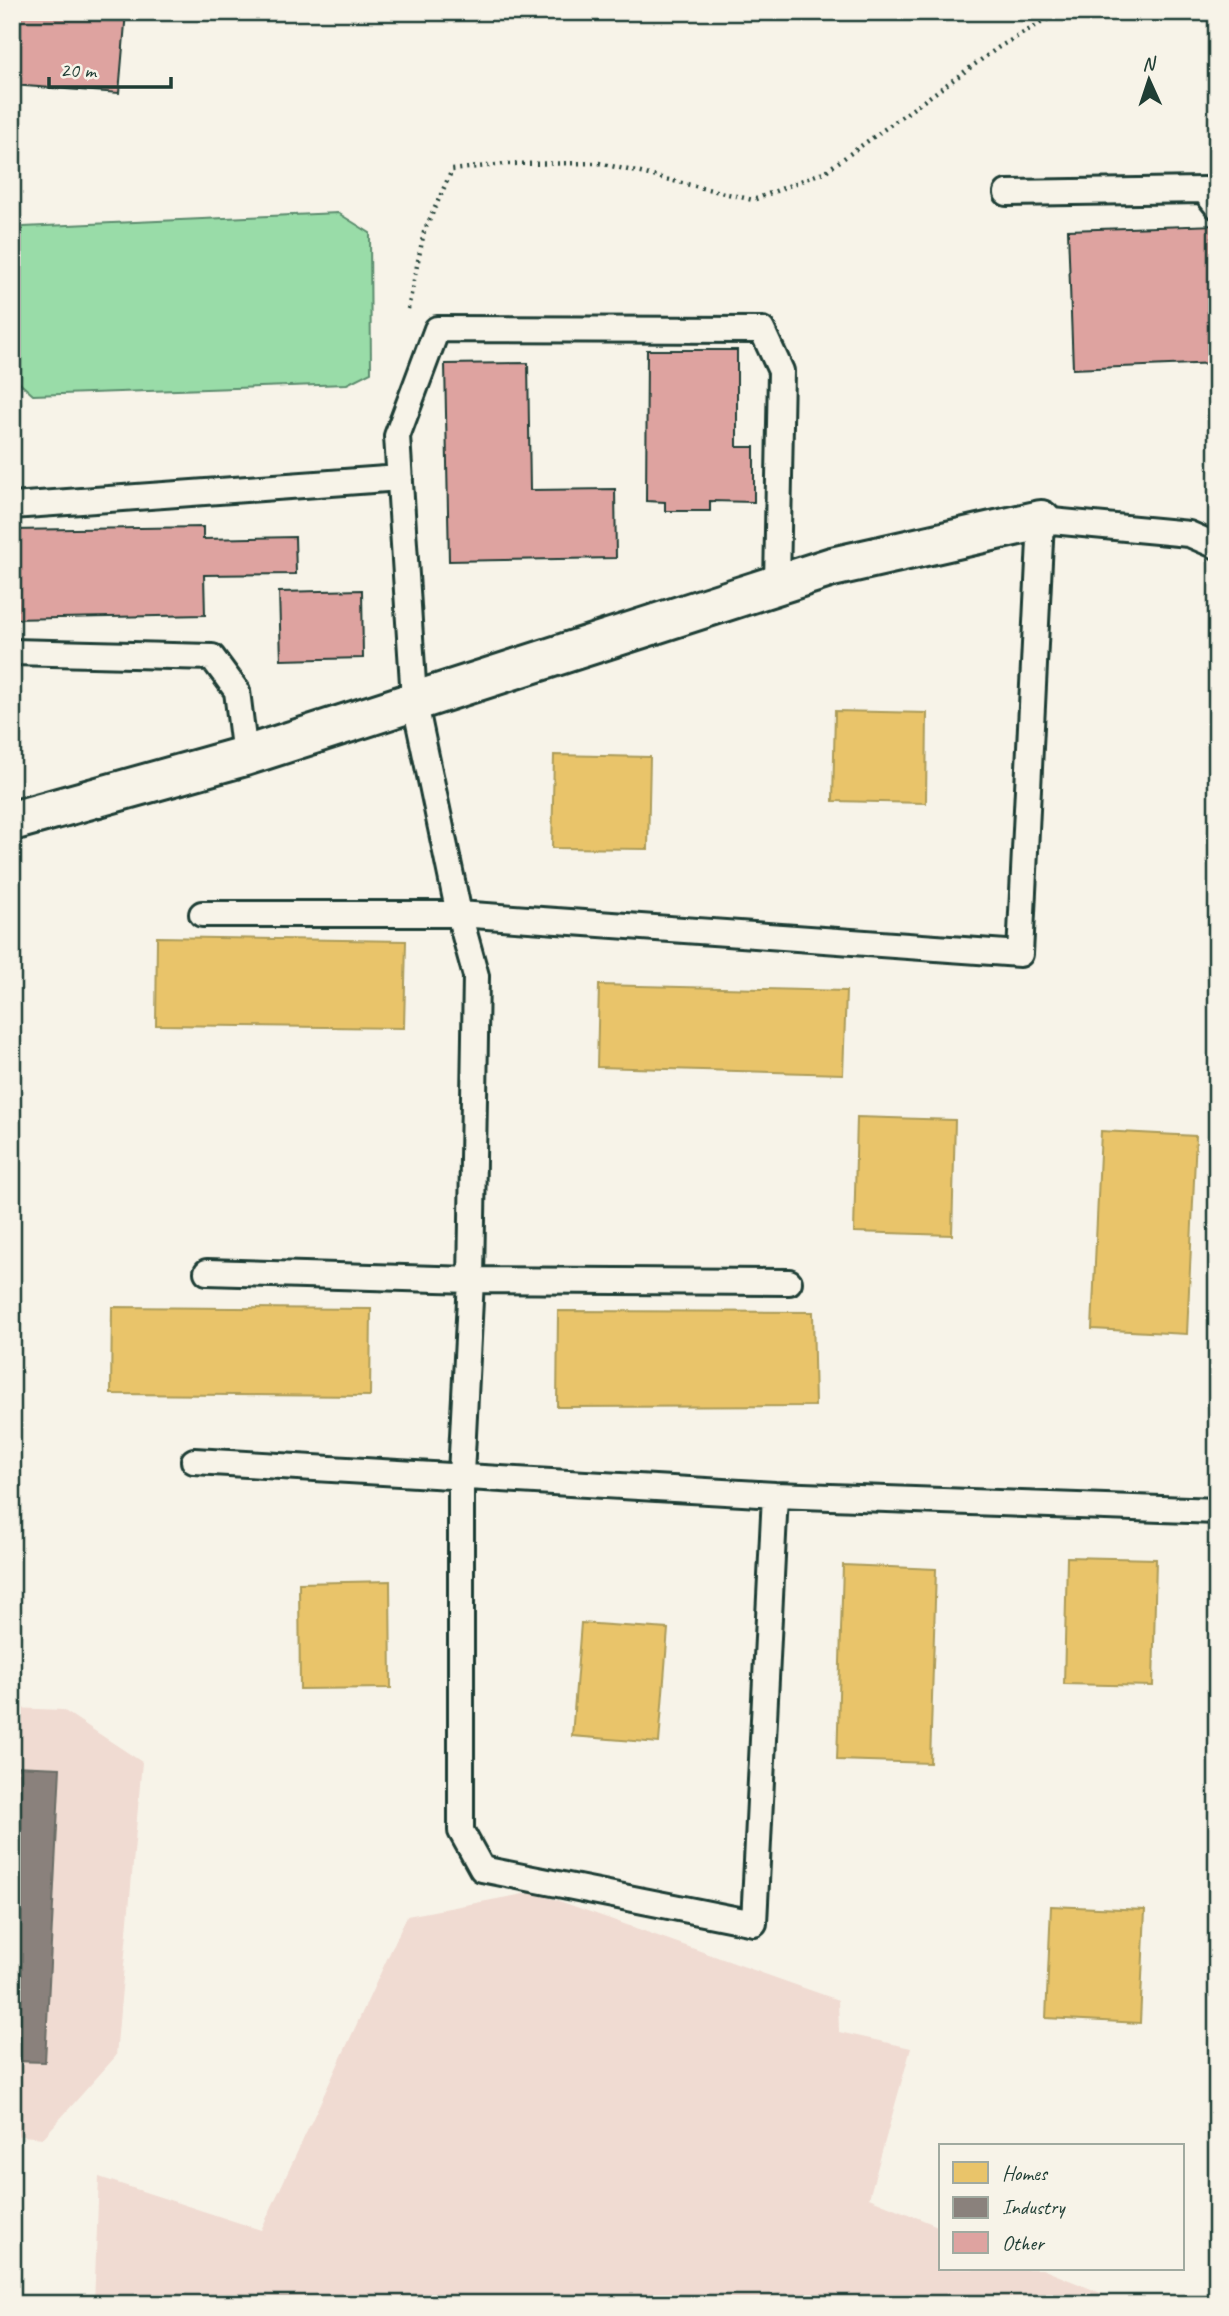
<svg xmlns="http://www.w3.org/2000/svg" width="1229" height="2316" font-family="Caveat,sans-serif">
	<rect width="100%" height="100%" fill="#f7f3e8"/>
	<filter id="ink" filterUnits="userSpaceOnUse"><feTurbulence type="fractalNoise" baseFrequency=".0143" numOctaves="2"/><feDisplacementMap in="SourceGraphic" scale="14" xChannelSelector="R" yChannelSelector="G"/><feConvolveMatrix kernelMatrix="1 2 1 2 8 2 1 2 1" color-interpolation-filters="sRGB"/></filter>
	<g filter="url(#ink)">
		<path fill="#f0dbd2" d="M12 1708 63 1710 142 1762 116 2056 43 2138 12 2135Z
			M534 1892 838 2000 839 2032 911 2048 869 2198 940 2227V2269H1042L1128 2304H94L99 2177 261 2230 407 1916Z"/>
		<path fill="#99dca8" stroke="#5c8c6e" stroke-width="2" d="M338 213 370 233 371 372 347 384 33 395 14 378 12 249 23 227Z"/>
		<path fill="#e9c46a" stroke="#ac9c5a" stroke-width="2" d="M835 711 927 713 926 803 833 801Z
			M554 755 650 757 648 849 552 848Z
			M157 937 406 941 404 1028 156 1025Z
			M599 985 846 991 843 1074 597 1067Z
			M857 1117 955 1120 952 1235 854 1232Z
			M12 1121H20L15 1308H12Z
			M1101 1131 1196 1136 1187 1334 1092 1329Z
			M112 1307 371 1309 370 1396 111 1394Z
			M558 1311 813 1312 815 1406 557 1407Z
			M12 1446H16L14 1665H12Z
			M1067 1557 1156 1559 1153 1686 1064 1684Z
			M843 1565 936 1569 930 1763 837 1760Z
			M390 1581 391 1688 300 1689 299 1583Z
			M581 1623 668 1629 659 1743 572 1736Z
			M1051 1906 1145 1910 1140 2023 1046 2018Z"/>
		<path fill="#8a817c" stroke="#6a6d66" stroke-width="2" d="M12 1766 60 1768 45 2062 12 2061Z"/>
		<path fill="#dea3a0" stroke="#1f3d34" stroke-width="2" d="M12 12H126L119 93 12 85Z
			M1217 225V363L1073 369 1068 230Z
			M647 350H737V447H754V502L710 501V511H665V502L646 501Z
			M528 363 530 490 615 489 616 558 449 561 445 364Z
			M203 527V539L295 537 296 574 204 575 205 615 12 619V530Z
			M362 590 363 658 281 660 279 592Z"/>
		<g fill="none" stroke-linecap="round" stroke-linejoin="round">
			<g stroke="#1f3d34" stroke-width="30">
				<path id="service" d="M1007 193 1204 190 1217 206
					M12 506 400 478
					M12 652 212 657 237 691 245 756
					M202 914H459L1020 954 1041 520 1189 534 1217 546
					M207 1272 471 1280 789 1282
					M194 1461 775 1495 1217 1511
					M775 1495 754 1923 482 1869 461 1831V1474L471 1280 476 976 459 914 414 699 397 436 437 329 762 330 781 371 777 584"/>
			</g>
			<g stroke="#1f3d34" stroke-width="44">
				<path id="minor" d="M12 821 245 756 832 567 1041 520"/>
			</g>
			<path stroke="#1f3d34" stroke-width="4.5" stroke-dasharray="2 5" stroke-linecap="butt" d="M408 309 424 232 452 170 504 164 599 163 753 200 826 171 999 47 1060 12"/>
			<use href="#service" stroke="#f7f3e8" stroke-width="24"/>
			<use href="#minor" stroke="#f7f3e8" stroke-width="38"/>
		</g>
	</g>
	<rect width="1229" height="2316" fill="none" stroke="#f7f3e8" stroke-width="42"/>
	<rect x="21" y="21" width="1187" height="2274" fill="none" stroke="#1f3d34" stroke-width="2.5" filter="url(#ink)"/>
	<rect x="939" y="2144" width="245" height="126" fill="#f7f3e8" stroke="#a1aaa0" stroke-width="2"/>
	<rect x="953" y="2162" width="35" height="21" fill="#e9c46a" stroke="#a1aaa0" stroke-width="2"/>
	<text x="1002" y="2180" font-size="21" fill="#1f3d34">Homes</text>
	<rect x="953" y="2197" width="35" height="21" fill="#8a817c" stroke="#a1aaa0" stroke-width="2"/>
	<text x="1002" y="2214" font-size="21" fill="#1f3d34">Industry</text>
	<rect x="953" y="2232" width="35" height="21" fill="#dea3a0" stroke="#a1aaa0" stroke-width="2"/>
	<text x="1002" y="2250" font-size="21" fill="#1f3d34">Other</text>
	<g transform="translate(1149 80) rotate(357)" stroke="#f7f3e8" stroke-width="5" paint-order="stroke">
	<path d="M0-5L12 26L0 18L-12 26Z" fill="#1f3d34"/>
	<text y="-10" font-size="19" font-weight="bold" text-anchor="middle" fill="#1f3d34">N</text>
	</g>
	<path d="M49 77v10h122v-10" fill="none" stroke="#1f3d34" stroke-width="3.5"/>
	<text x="60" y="77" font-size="21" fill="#1f3d34" stroke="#f7f3e8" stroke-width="5" paint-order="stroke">20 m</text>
</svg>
